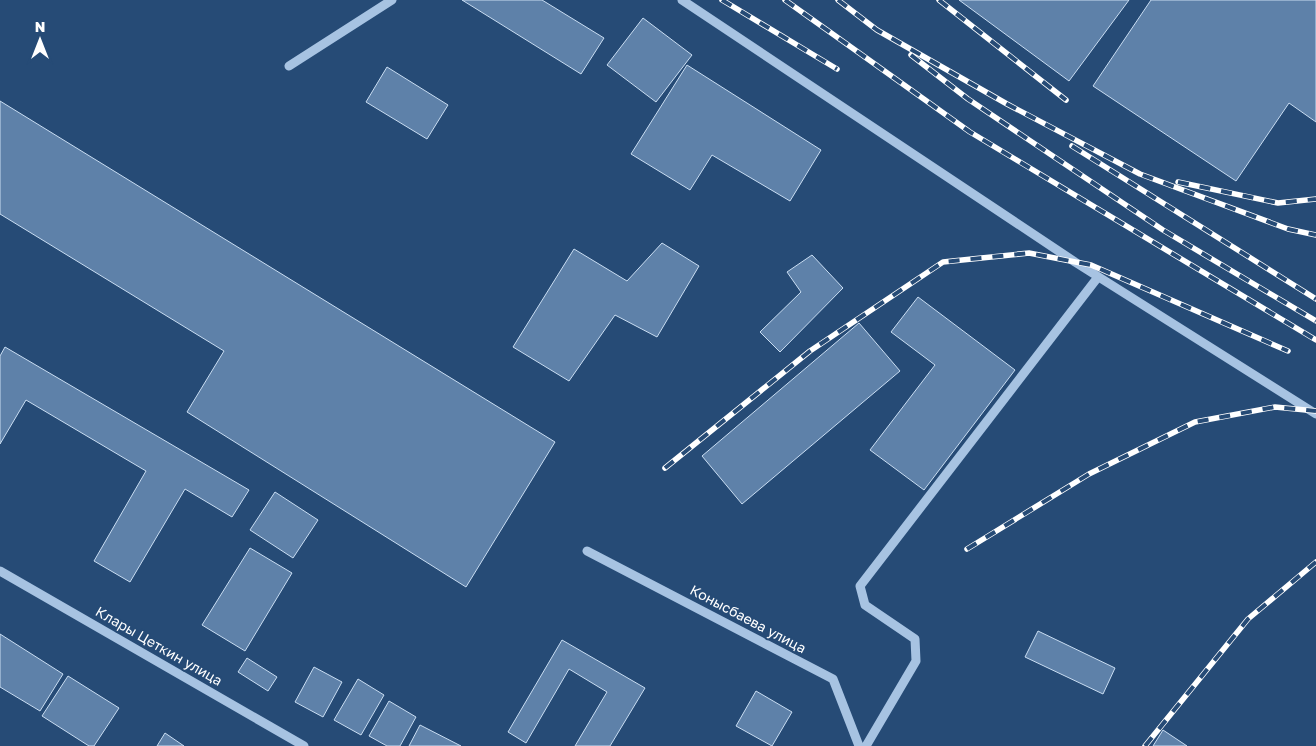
<svg xmlns="http://www.w3.org/2000/svg" width="1316" height="746" font-family="'Golos Text',sans-serif">
	<rect width="100%" height="100%" fill="#264b76"/>
	<path fill="#5e81a9" stroke="#c9ddf2" d="M462 0H542L604 38 581 74Z
		M959 0H1129L1069 81Z
		M1151 0H1316V122L1289 103 1236 181 1093 86Z
		M643 18 692 55 656 102 607 65Z
		M687 65 821 150 790 201 712 155 690 190 631 154Z
		M387 67 448 105 427 139 366 102Z
		M0 101 555 442 466 587 187 412 224 351 0 214Z
		M662 243 699 266 657 337 615 315 569 381 513 347 574 249 627 281Z
		M812 255 843 288 780 352 760 332 801 292 787 272Z
		M918 297 1015 370 924 490 870 450 935 365 891 332Z
		M859 323 900 371 742 504 702 456Z
		M5 347 249 490 232 517 185 489 130 582 94 561 146 471 26 400 0 444V356Z
		M275 492 318 520 293 558 250 530Z
		M250 548 292 573 245 651 202 625Z
		M1038 631 1115 668 1103 694 1025 657Z
		M0 634 63 674 40 711 0 687Z
		M562 640 645 688 610 746H575L607 692 569 669 526 743 508 732Z
		M247 658 277 677 268 691 238 672Z
		M314 667 342 682 323 717 295 702Z
		M68 676 119 708 94 746H89L42 716Z
		M358 679 384 695 361 735 334 720Z
		M756 691 792 712 772 746 736 726Z
		M389 701 416 717 400 746H387L369 736Z
		M420 725 461 746H409Z
		M1163 730 1187 746H1153Z
		M165 733 184 746H157Z"/>
	<g fill="none" stroke-linecap="round" stroke-linejoin="round">
		<path stroke="#a7c3e2" stroke-width="9" d="M682 0 1075 262 1316 414
			M289 66 392 0
			M587 551 833 679 859 746
			M0 571 304 746
			M866 746 916 661 915 639 865 605 860 586 1098 277"/>
		<g stroke="#fff" stroke-width="5.5">
			<path id="rail" d="M722 0 837 69
				M785 0 970 132 1316 340
				M838 0 877 30 1007 104 1140 174 1288 229 1316 235
				M939 0 1066 100
				M911 55 968 99 1163 230 1316 321
				M1072 146 1316 299
				M1178 182 1278 203 1316 199
				M665 468 810 351 943 262 1029 253 1091 265 1288 351
				M967 549 1089 474 1195 422 1275 407 1316 411
				M1145 746 1248 619 1316 562"/>
		</g>
		<use href="#rail" stroke="#264b76" stroke-width="4" stroke-dasharray="11" stroke-linecap="butt"/>
	</g>
	<g text-anchor="middle" stroke-width="4" stroke-linejoin="round" paint-order="stroke">
		<g font-size="14" fill="#fff" stroke="#264b76">
			<text transform="translate(748 619) rotate(28)" y="5">Конысбаева улица</text>
			<text transform="translate(159 646) rotate(30)" y="5">Клары Цеткин улица</text>
		</g>
	</g>
	<g transform="translate(40 40)" stroke="#264b76" stroke-width="4" paint-order="stroke">
	<path d="M0-4L9 19L0 12L-9 19Z" fill="#ffffff"/>
	<text y="-8" font-size="14" font-weight="bold" text-anchor="middle" fill="#ffffff">N</text>
	</g>
</svg>
